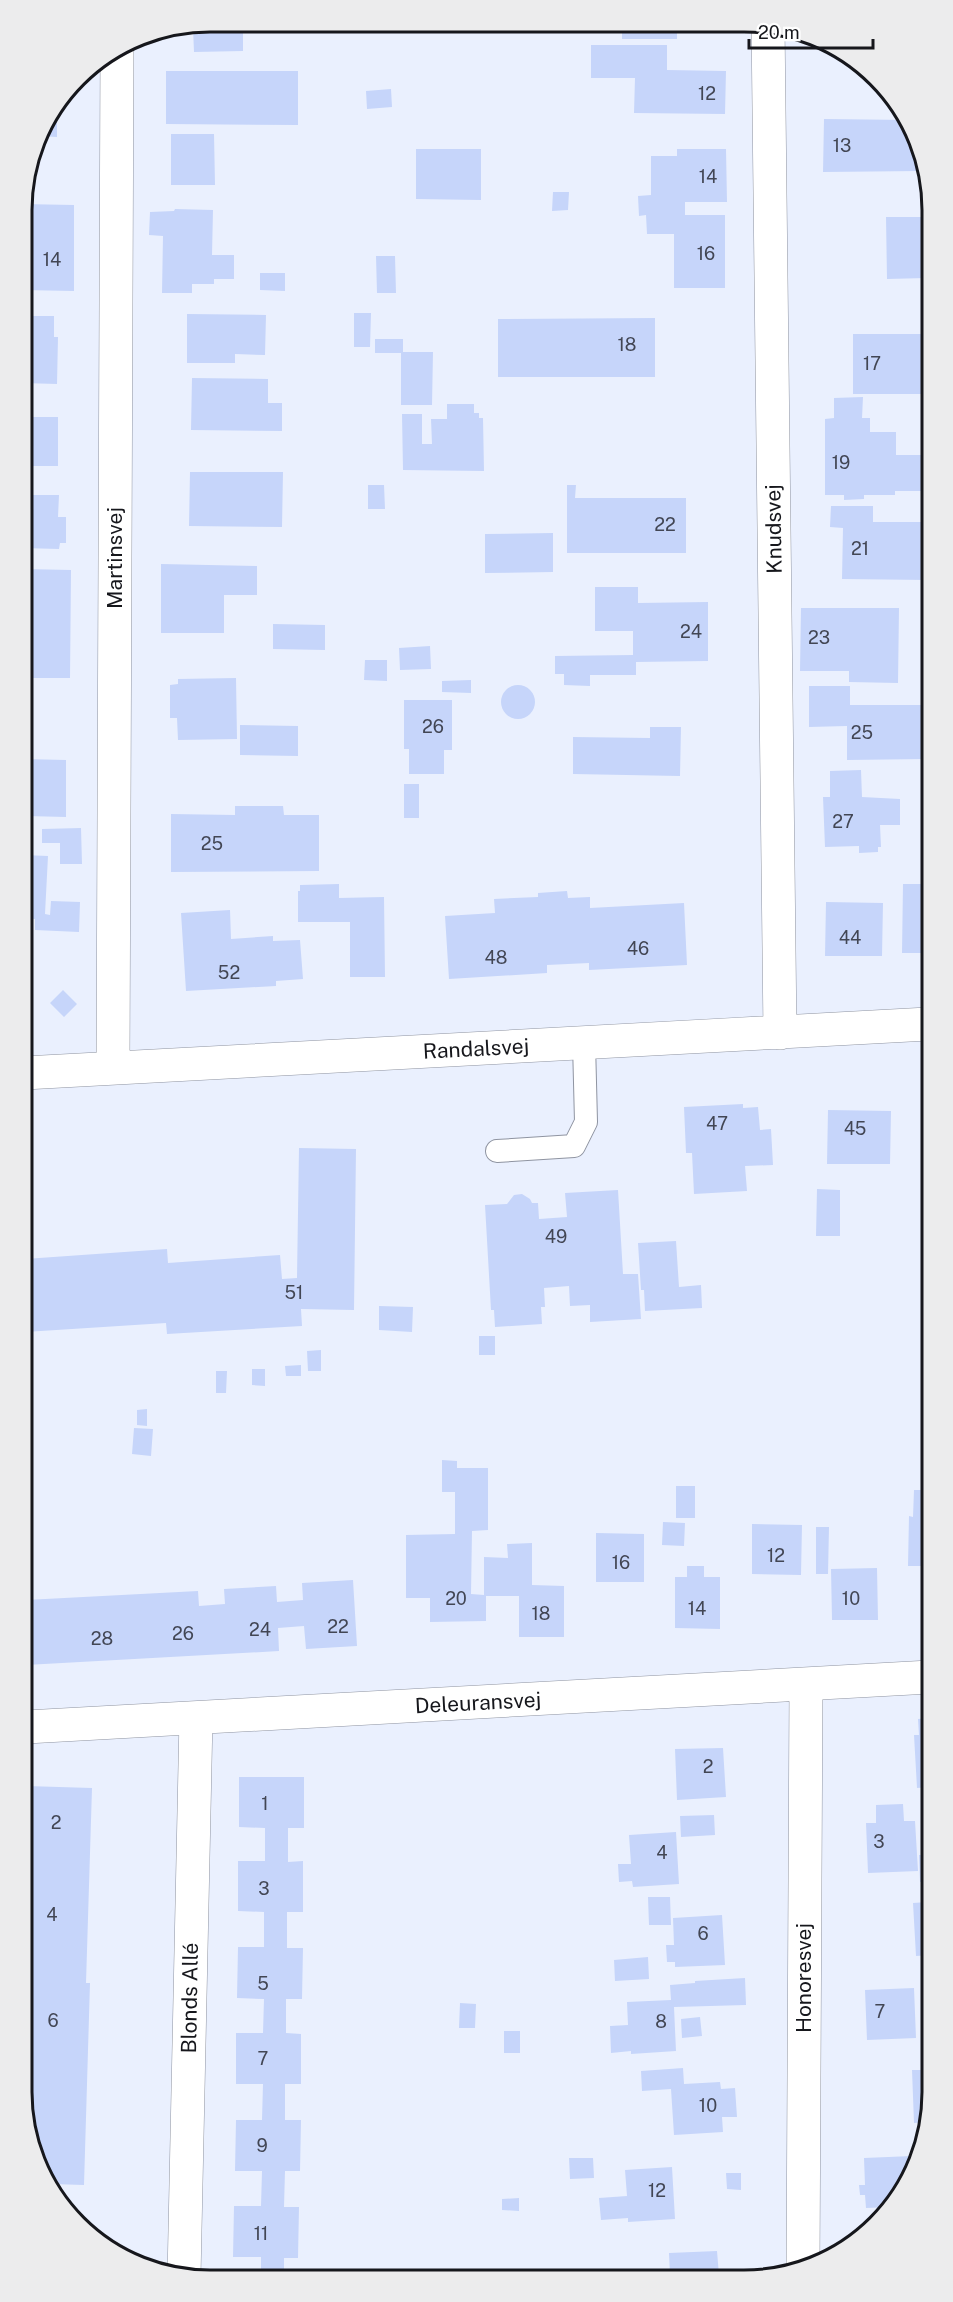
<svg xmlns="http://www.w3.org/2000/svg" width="953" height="2302" font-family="'Public Sans',sans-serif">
	<rect width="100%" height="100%" fill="#eaf0fe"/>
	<path fill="#c6d5fa" d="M239 21H282V29H243V51L194 52 193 28H239Z
		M622 24H677V39H622Z
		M591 45H667V70L726 71 725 114 634 113 635 78H591Z
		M166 71H298V125L166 124Z
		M391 89 392 107 367 109 366 91Z
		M57 104V137L38 136 41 126Z
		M824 119 908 120 919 146V171L823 172Z
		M171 134H214L215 185H171Z
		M416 149H481V200L416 199Z
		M677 149H726L727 202H685V215H725V288H674V234H647L646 215 639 216 638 196 651 195V156H677Z
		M553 192H569L568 210 552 211Z
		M21 204 74 205V291L22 290Z
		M175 209 213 210 212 255H234V279H214V284H192V293H162L163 236 149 235 150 212 174 211Z
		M886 217H926V278L887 279Z
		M376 256H395L396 293H377Z
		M260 273H285V291L260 290Z
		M922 312H926V394H853V334H922Z
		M354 313H371L370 347H354Z
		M187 314 266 315 265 355 235 354V363H187Z
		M22 316H54V337H58L57 384 22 383Z
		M655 318V377H498V319Z
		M375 339H403V352H433L432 405H401V353H375Z
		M192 378 268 379V403H282V431L191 430Z
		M863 397 862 418H870V432H896V455H927V491H895V495H864V499L844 500V495H825V419L834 418V398Z
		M447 404H474V413H479V418H483L484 471 403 470 402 414H422V444H432L431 419H447Z
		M22 417H58V466H22Z
		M190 472H283L282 527 189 526Z
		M368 485H384L385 509H368Z
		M567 485H576L575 498H686V553H567Z
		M22 495H59L58 517H66V543H60L59 549 22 548Z
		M831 506H873V522H927V580L842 579 843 528 830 527Z
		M553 533V572L485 573V534Z
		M161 564 257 566V595H224V633H161Z
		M23 569 71 570 70 678H23Z
		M595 587H638V603L708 602V661L636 662V675H590V686L564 685V674H555V656L633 655V631H595Z
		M801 608H899L898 683 849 682V671H800Z
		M273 624 325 625V650L273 649Z
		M430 646 431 669 400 670 399 648Z
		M365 660H387V681L364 680Z
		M236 678 237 739 178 740 177 718H170V685L178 684V679Z
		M471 680V693L442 692V681Z
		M501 702a17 17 0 1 1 34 0a17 17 0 1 1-34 0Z
		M809 686H850V705H925L926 759 847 760V726L809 727Z
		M404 700H452V750H444V774H409V749H404Z
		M240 725 298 726V756L240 755Z
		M650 727H681L680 776 573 774V737L650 738Z
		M23 759 66 760V817L26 816V828H23Z
		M861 770 862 797 900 799V825H880L881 847H878V852L859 853V846L825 847 823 797H830V771Z
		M404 784H419V818H404Z
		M235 806H283L284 815H319V871L171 872V814L235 815Z
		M81 828 82 864H60V843H42V829Z
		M23 855 48 856 45 914 50 915 51 901 80 902 79 932 35 930V919L24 918Z
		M339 884V898L384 897 385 977H350V922H298V891H300V885Z
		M903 884H928V953H902Z
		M567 891 568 898 590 897V908L684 903 687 965 589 970V963L547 965V973L449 979 445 916 495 913 494 899 538 897V893Z
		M826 902 883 903 882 956H825Z
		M230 910 231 939 273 936V941L300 940 303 979 276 981V986L186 991 181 913Z
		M63 990 77 1004 64 1017 50 1003Z
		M743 1104V1108L758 1107 760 1130 771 1129 773 1165 745 1166 747 1191 694 1194 692 1153H686L684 1107Z
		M828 1110 891 1111 890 1164H827Z
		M299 1148 356 1149 354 1310 301 1309 302 1326 167 1334 166 1323 25 1332V1259L167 1249 168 1263 280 1255 282 1279 297 1278Z
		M817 1189 840 1190V1236H816Z
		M618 1190 623 1274H638L641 1319 590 1322V1305L570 1306 569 1286 544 1288 545 1307H541L542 1324 495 1327 494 1310H491L485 1205 507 1204 514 1195 522 1194 530 1199 532 1203H538L539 1219 567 1217 565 1193Z
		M676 1241 679 1287 701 1285 702 1308 645 1311 644 1290H641L638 1243Z
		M379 1306 413 1307 412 1332 379 1330Z
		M479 1336H495V1355H479Z
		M321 1350V1371H308L307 1351Z
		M301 1365V1376H286L285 1366Z
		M252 1369H265V1386L252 1385Z
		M216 1371H227L226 1393H216Z
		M147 1409V1426L137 1425V1410Z
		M134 1428 153 1429 151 1456 132 1454Z
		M442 1460 457 1461V1468H488V1530L472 1531 471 1594 484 1595V1557L508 1558 507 1544 532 1543V1585L564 1586V1637H519V1596H486V1621L430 1622V1598H406V1535L455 1534V1492H442Z
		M676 1486H695V1518H676Z
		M914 1490H930V1566H908L909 1516 913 1517Z
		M663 1522 685 1523 684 1546 662 1545Z
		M752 1524 802 1525 801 1575 752 1574Z
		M816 1527H829L828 1574H816Z
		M596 1533 644 1534V1582H596Z
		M687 1566H704V1577H720V1629L675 1628V1577H687Z
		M877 1568 878 1620H832L831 1569Z
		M353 1580 357 1646 306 1649 304 1626 278 1628 279 1651 26 1665V1600L198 1591 199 1606 225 1604 224 1589 276 1586 277 1602 303 1600 302 1583Z
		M930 1718 931 1787 917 1788 914 1735H919L918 1719Z
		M723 1748 726 1797 677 1800 675 1749Z
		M239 1777H304V1828H288V1862L303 1861V1912H287V1948H303L302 1999H286V2033L301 2034V2084H285V2120H301L300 2171H285L284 2207H299L298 2258H284V2277H261V2257H233L234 2206H261L262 2171H235L236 2120H262L263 2084H236V2033H263L264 1999 237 1998 238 1947H264V1912L238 1911V1861H265V1828L239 1827Z
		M26 1786 92 1788 86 1983H90L84 2185 52 2184 27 2141Z
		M903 1804 904 1821H915L918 1871 868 1873 866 1823H876V1805Z
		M714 1815 715 1835 681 1837 680 1816Z
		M676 1832 679 1884 633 1887 632 1881 619 1882 618 1864H631L629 1835Z
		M919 1855H931V1881L920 1882Z
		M931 1885V1955L916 1956 913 1903 928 1902 927 1886Z
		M648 1897H670L671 1925H649Z
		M722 1915 725 1965 675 1967V1962H667L666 1945H674L673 1918Z
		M648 1957 649 1979 615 1981 614 1960Z
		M745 1978 746 2005 674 2007 676 2051 631 2054V2051L611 2053 610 2026 628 2025 627 2002 671 2000 670 1985 695 1983V1981Z
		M914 1988 916 2038 867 2040 865 1990Z
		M460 2003 476 2004 475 2028H459Z
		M700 2017 702 2036 682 2038 681 2019Z
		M504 2031H520V2053H504Z
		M683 2068 684 2084 720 2082 721 2089 735 2088 737 2117H722L723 2132 674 2135 671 2089 642 2091 641 2071Z
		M912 2070H932V2104L927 2122 914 2123Z
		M912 2156V2158H919L918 2164 891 2207 866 2208 865 2195H860L859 2185H865L864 2158Z
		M569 2158H593L594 2178 570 2179Z
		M672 2167 675 2219 628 2222V2218L601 2220 599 2198 627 2196 625 2170Z
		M726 2173H741V2190L727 2189Z
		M519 2198V2211L502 2210V2199Z
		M717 2251 719 2275H670L669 2253Z"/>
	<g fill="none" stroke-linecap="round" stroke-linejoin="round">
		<g stroke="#8f94a1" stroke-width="24">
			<path id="lane" d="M497 1151 574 1146 586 1122 584 1043"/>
		</g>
		<g stroke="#8f94a1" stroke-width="34">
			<path id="street" d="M768 24 780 1033
				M113 1068 117 48
				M24 1073 928 1024
				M26 1727 930 1677
				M803 2270 806 1686
				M184 2277 196 1718"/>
		</g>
		<use href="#lane" stroke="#fff" stroke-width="22"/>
		<use href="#street" stroke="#fff" stroke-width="33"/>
	</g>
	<g text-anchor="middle" stroke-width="4.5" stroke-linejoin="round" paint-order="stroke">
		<g font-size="18" fill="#424654">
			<text x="707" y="100">12</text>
			<text x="842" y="152">13</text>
			<text x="708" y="183">14</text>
			<text x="706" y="260">16</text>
			<text x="52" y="266">14</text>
			<text x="627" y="351">18</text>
			<text x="872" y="370">17</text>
			<text x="841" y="469">19</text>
			<text x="665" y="531">22</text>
			<text x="860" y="555">21</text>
			<text x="691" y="638">24</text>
			<text x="819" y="644">23</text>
			<text x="433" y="733">26</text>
			<text x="862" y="739">25</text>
			<text x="843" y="828">27</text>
			<text x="212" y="850">25</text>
			<text x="850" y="944">44</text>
			<text x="638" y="955">46</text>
			<text x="496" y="964">48</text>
			<text x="229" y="979">52</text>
			<text x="717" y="1130">47</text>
			<text x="855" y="1135">45</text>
			<text x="556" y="1243">49</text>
			<text x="294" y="1299">51</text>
			<text x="776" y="1562">12</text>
			<text x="621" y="1569">16</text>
			<text x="456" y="1605">20</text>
			<text x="851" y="1605">10</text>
			<text x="697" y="1615">14</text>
			<text x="541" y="1620">18</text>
			<text x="338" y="1633">22</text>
			<text x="260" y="1636">24</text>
			<text x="183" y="1640">26</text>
			<text x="102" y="1645">28</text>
			<text x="708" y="1773">2</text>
			<text x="265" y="1810">1</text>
			<text x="56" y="1829">2</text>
			<text x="879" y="1848">3</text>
			<text x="662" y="1859">4</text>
			<text x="264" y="1895">3</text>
			<text x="52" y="1921">4</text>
			<text x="703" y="1940">6</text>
			<text x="263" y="1990">5</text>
			<text x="880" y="2018">7</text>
			<text x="53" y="2027">6</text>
			<text x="661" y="2028">8</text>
			<text x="263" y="2065">7</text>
			<text x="708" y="2112">10</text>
			<text x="262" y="2152">9</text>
			<text x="657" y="2197">12</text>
			<text x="261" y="2240">11</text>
		</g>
		<g font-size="21" fill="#16171c" stroke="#fff">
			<text transform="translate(774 529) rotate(-91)" y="7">Knudsvej</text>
			<text transform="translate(115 558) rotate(-90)" y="7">Martinsvej</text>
			<text transform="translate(476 1049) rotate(-3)" y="7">Randalsvej</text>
			<text transform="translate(478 1703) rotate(-3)" y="7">Deleuransvej</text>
			<text transform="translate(804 1978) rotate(-90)" y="7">Honoresvej</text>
			<text transform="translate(190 1998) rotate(-89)" y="7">Blonds Allé</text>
		</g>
	</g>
	<path d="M0 0H953V2302H0ZM210 32H744A178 178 0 0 1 922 210V2092A178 178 0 0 1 744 2270H210A178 178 0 0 1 32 2092V210A178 178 0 0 1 210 32Z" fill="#ececed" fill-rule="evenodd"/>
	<path fill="none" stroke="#16171c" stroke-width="3" d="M210 32H744A178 178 0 0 1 922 210V2092A178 178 0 0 1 744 2270H210A178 178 0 0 1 32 2092V210A178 178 0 0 1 210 32Z"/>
	<path d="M749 39v9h124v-9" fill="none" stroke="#16171c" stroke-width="3"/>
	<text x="758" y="39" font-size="18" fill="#16171c" stroke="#ffffff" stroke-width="4.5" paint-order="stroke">20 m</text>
</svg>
